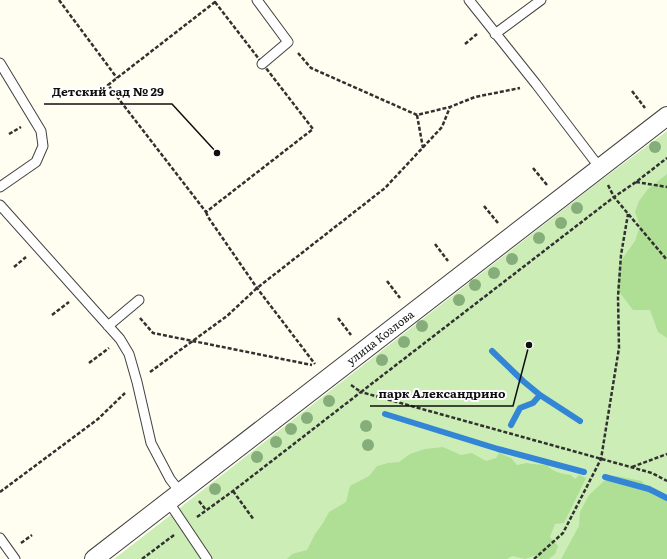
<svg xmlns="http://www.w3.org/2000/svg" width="667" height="559" font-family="Literata,serif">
	<rect width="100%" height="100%" fill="#fffef1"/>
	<path fill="#cdedb7" d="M667 131V559H114L600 181Z"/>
	<path fill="#afdf95" d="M667 174V338L658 332 650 310H633L617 289 620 262 635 241 640 226 635 212 639 201 648 189Z
		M443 447 461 455 472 453 486 461 496 458 499 453 511 458 517 465 527 463 532 464 547 465C553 472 562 474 571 475L575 479 579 475 586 478 564 523 555 524 550 537 558 546 555 554 549 559H540L536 555 525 559 512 556 507 559H287L292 554 307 550 315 534 323 523 329 512 346 502 350 486 369 476 377 466 388 463 399 462 410 454 425 449Z
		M616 476 642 481C649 493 652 497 667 498V559H561L579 526 580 512 589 495 604 481H608Z"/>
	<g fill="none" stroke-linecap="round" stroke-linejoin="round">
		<path stroke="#3385d6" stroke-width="6" d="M492 351 523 381 540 395 533 403 520 408 511 425
			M540 395 580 421
			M385 414 498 449 584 472
			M605 477 649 489 667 498"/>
		<g stroke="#424242" stroke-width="11">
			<path id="service" d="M257 0 288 42 262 64
				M469 0 536 84 600 168
				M495 34 541 0
				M0 63 41 131 43 146 36 162 0 187
				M0 205 120 339 129 354 137 382 151 443 170 479 180 492
				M108 326 139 300
				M168 501 207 559
				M0 538 15 559"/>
		</g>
		<g stroke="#424242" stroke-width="20">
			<g id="minor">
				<path id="s1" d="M94 559 667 116"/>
			</g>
		</g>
		<path stroke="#313131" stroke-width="2.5" stroke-dasharray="4 2" stroke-linecap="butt" d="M59 0 117 78
			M215 2 313 129 206 212 108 85Z
			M465 44 477 34
			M298 53 311 68 417 115 450 107 475 97 520 88
			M632 91 645 108
			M417 115 423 148
			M9 134 21 127
			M533 168 547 185
			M636 182 667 187
			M608 185 614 197 667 260
			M484 206 498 223
			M206 212 208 217 257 288 315 364
			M435 244 448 261
			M14 267 26 257
			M387 281 400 298
			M52 315 69 302
			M140 318 153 333 312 365
			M338 318 351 335
			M89 363 109 348
			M150 372 227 316 257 288 385 188 442 127 450 107
			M351 385 361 392 614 197 636 182 667 158
			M632 467 667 454
			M233 491 254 520
			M0 492 98 419 125 393
			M199 501 206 510
			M197 517 233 491 361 392 652 473 667 481
			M21 543 32 535
			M142 559 174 535
			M534 559 563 533 601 459 619 348 618 297 621 255 628 214"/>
		<use href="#service" stroke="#fff" stroke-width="9"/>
		<use href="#minor" stroke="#fff" stroke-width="18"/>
	</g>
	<g fill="#86ae7b">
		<circle cx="655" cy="147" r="6"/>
		<circle cx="577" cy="208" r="6"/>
		<circle cx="561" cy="223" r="6"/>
		<circle cx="539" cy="238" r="6"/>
		<circle cx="512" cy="259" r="6"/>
		<circle cx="494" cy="273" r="6"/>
		<circle cx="475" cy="285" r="6"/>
		<circle cx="459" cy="300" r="6"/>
		<circle cx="422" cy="326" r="6"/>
		<circle cx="404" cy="342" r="6"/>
		<circle cx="382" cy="360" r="6"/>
		<circle cx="329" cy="401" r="6"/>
		<circle cx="307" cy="418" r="6"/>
		<circle cx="366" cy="426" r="6"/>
		<circle cx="291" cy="429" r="6"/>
		<circle cx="276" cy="442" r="6"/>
		<circle cx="368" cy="445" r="6"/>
		<circle cx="257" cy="457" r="6"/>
		<circle cx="215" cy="489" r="6"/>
	</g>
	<g text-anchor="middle" stroke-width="4" stroke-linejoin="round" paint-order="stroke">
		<g font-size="11" fill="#0f0f0f" stroke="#fff">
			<text dy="4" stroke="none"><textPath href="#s1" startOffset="362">улица Козлова</textPath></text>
		</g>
	</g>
	<path fill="none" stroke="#0f0f0f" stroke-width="1.5" d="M217 153L172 104H44M529 345L513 406H370"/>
	<g fill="#0f0f0f" stroke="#fff" stroke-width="1.5">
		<circle cx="217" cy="153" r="4"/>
		<circle cx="529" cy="345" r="4"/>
	</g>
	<g font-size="12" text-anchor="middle" font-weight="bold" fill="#0f0f0f" stroke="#fff" stroke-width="4" stroke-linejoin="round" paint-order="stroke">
		<text x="108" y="96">Детский сад № 29</text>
		<text x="442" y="398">парк Александрино</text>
	</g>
</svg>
